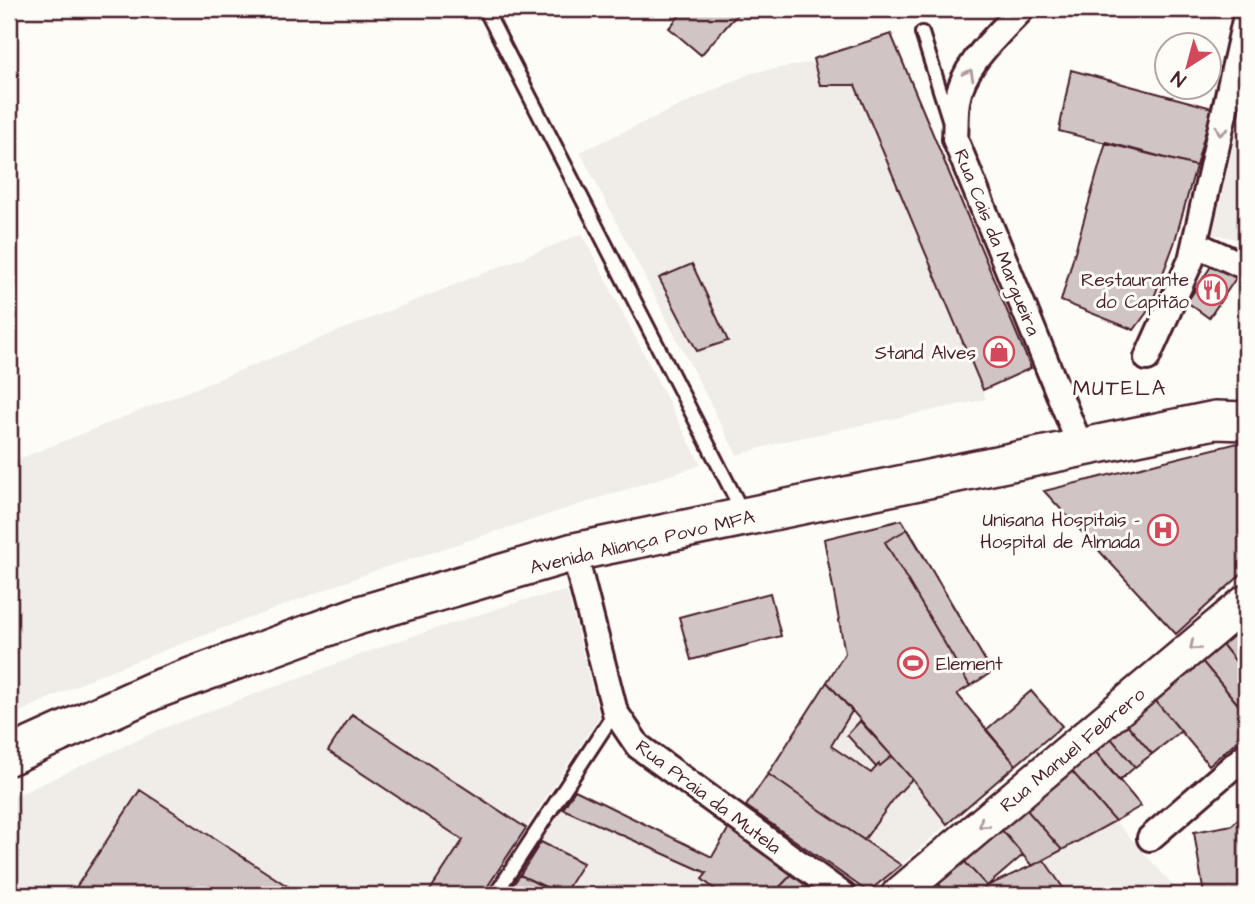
<svg xmlns="http://www.w3.org/2000/svg" width="1255" height="904" font-family="'Architects Daughter',sans-serif">
	<rect width="100%" height="100%" fill="#fdfcf7"/>
	<filter id="ink" filterUnits="userSpaceOnUse"><feTurbulence type="fractalNoise" baseFrequency=".0143" numOctaves="2"/><feDisplacementMap in="SourceGraphic" scale="14" xChannelSelector="R" yChannelSelector="G"/><feConvolveMatrix kernelMatrix="1 2 1 2 8 2 1 2 1" color-interpolation-filters="sRGB"/></filter>
	<g filter="url(#ink)">
		<path fill="#f0ece8" d="M814 62 855 85 986 399 781 442 737 455 580 152 751 73Z
			M1246 89V241L1213 234Z
			M582 234 701 465 374 571 99 675 9 717V463Z
			M567 591 599 717 482 895H9V799L164 728 395 642 521 601Z
			M827 682 912 779 947 824 901 865 768 774Z
			M575 790 712 857 730 826 826 891 822 895H506Z
			M1115 821 1182 895H976L987 886 1032 866Z"/>
		<path fill="#d0c5c4" stroke="#4a1f2b" stroke-width="2" d="M685 9H742L701 55 669 28Z
			M891 34 1031 368 983 390 855 85H820L813 59Z
			M1071 70 1212 108 1196 166 1059 131Z
			M1106 142 1196 166 1174 244 1150 308 1134 330 1061 301Z
			M1214 262 1236 278 1209 318 1187 302Z
			M692 264 728 341 697 351 659 278Z
			M1246 441V570L1176 634 1044 491Z
			M902 520 992 672 957 694 1016 765 947 824 912 779 827 682 845 653 824 539Z
			M908 529 992 672 970 686 885 542Z
			M770 593 781 636 691 660 679 617Z
			M1246 624V674L1221 643Z
			M1221 643 1246 674V696L1237 703 1201 660Z
			M1201 660 1246 714V734L1209 765 1154 699Z
			M827 682 852 711 831 746 871 773 879 764 880 766 892 756 912 779 896 796 864 840 768 774Z
			M1031 691 1062 726 1016 765 986 730Z
			M1154 699 1181 731 1152 754 1126 723Z
			M352 714 526 828 482 895H427L463 840 328 751Z
			M860 721 892 756 880 766 879 764 876 767 847 735Z
			M1126 723 1152 754 1135 767 1110 737Z
			M1110 737 1135 767 1119 781 1094 750Z
			M1094 750 1141 806 1115 821 1070 769Z
			M1070 769 1115 821 1062 850 1026 809Z
			M768 774 864 840 901 865 868 892 746 806Z
			M140 790 301 895H71Z
			M575 790 712 857 730 826 796 870 772 895H722L702 879 707 873 563 809Z
			M1026 809 1062 850 1032 866 1001 829Z
			M1246 811V892L1229 895H1204L1194 832 1232 825Z
			M1001 829 1023 855 987 886 964 861Z
			M541 842 583 863 563 895 520 875Z
			M1044 860 1068 895H976L987 886Z
			M964 861 987 886 976 895H948L938 883Z
			M796 870 826 891 822 895H781L776 891Z
			M520 875 561 895H506Z
			M938 883 948 895H924Z"/>
		<g fill="none" stroke-linecap="round" stroke-linejoin="round">
			<g stroke="#4a1f2b" stroke-width="18">
				<path id="lane" d="M485 9 743 513
					M922 33 949 119
					M495 895 615 712"/>
			</g>
			<g stroke="#4a1f2b" stroke-width="30">
				<path id="street" d="M1022 9C998 35 963 64 957 101 955 114 956 127 955 139L1081 448
					M1195 244 1246 267
					M1147 358 1191 260 1246 16
					M574 552 615 712 638 746 843 895
					M1150 838 1246 755"/>
			</g>
			<g stroke="#4a1f2b" stroke-width="38">
				<path id="secondary" d="M898 895 1246 602"/>
			</g>
			<g stroke="#4a1f2b" stroke-width="42">
				<path id="primary" d="M9 756 155 690 360 615 574 552 1215 420 1246 421"/>
			</g>
			<use href="#lane" stroke="#fdfcf7" stroke-width="12"/>
			<use href="#street" stroke="#fdfcf7" stroke-width="24"/>
			<use href="#secondary" stroke="#fdfcf7" stroke-width="33"/>
			<use href="#primary" stroke="#fdfcf7" stroke-width="37"/>
		</g>
		<defs><path id="oneway-chevron" d="M-2-3.5L2.5 0L-2 3.5" fill="none" stroke-width="1.6" stroke-linecap="round" stroke-linejoin="round" transform="scale(1.75)"/></defs>
		<g stroke="#ac999b">
			<use href="#oneway-chevron" transform="translate(969 74) rotate(-63)"/>
			<use href="#oneway-chevron" transform="translate(1221 131) rotate(103)"/>
			<use href="#oneway-chevron" transform="translate(1194 646) rotate(140)"/>
			<use href="#oneway-chevron" transform="translate(983 824) rotate(140)"/>
		</g>
	</g>
	<defs>
		<g id="restaurant-ring" transform="scale(1.575)"><circle r="9.5" fill="#fdfcf7" stroke="#d1495b" stroke-width="1.5"/><path d="M-5-6h1v4h1v-4h1v4h1v-4h1v5L-1.5 .5V6h-2V.5L-5-1ZM5-6V6H3V1.5H1.5Q1.5-4 5-6Z" fill="#d1495b"/></g>
		<g id="shop-ring" transform="scale(1.575)"><circle r="9.5" fill="#fdfcf7" stroke="#d1495b" stroke-width="1.5"/><path d="M-5-2.5h2.3a2.7 3.5 0 0 1 5.4 0H5L5.5 6h-11ZM-1.5-2.5h3a1.5 2.3 0 0 0-3 0Z" fill="#d1495b"/></g>
		<g id="hospital-ring" transform="scale(1.575)"><circle r="9.5" fill="#fdfcf7" stroke="#d1495b" stroke-width="1.5"/><path d="M-5-5h3v3.5h4V-5h3V5h-3V1.5h-4V5h-3Z" fill="#d1495b"/></g>
		<g id="stadium-ring" transform="scale(1.575)"><circle r="9.5" fill="#fdfcf7" stroke="#d1495b" stroke-width="1.5"/><path d="M0-5a6.5 5 0 1 0 0 10a6.5 5 0 1 0 0-10ZM-3.5-1.8h7v3.6h-7Z" fill="#d1495b"/></g>
	</defs>
	<g fill-rule="evenodd">
		<use href="#restaurant-ring" x="1212" y="290"/>
		<use href="#shop-ring" x="999" y="352"/>
		<use href="#hospital-ring" x="1163" y="530"/>
		<use href="#stadium-ring" x="913" y="663"/>
	</g>
	<g text-anchor="middle" stroke-width="6" stroke-linejoin="round" paint-order="stroke">
		<g font-size="19" fill="#4a1f2b" stroke="#fdfcf7">
			<text transform="translate(998 242) rotate(68)" y="7">Rua Cais da Margueira</text>
			<text transform="translate(642 541) rotate(-13)" y="7">Avenida Aliança Povo MFA</text>
			<text transform="translate(1072 749) rotate(-40)" y="7">Rua Manuel Febrero</text>
			<text transform="translate(709 796) rotate(37)" y="7">Rua Praia da Mutela</text>
		</g>
		<g font-size="19" fill="#4a1f2b" stroke="#fdfcf7" text-anchor="end">
			<text x="1189" y="286">Restaurante<tspan x="1189" dy="22">do Capitão</tspan></text>
			<text x="976" y="359">Stand Alves</text>
			<text x="1140" y="526">Unisana Hospitais -<tspan x="1140" dy="22">Hospital de Almada</tspan></text>
			<text x="936" y="670" text-anchor="start">Element</text>
		</g>
		<g font-size="21" letter-spacing="2" fill="#4a1f2b" stroke="#fdfcf7">
			<text x="1120" y="395">MUTELA</text>
		</g>
	</g>
	<rect width="1255" height="904" fill="none" stroke="#fdfcf7" stroke-width="35"/>
	<rect x="18" y="18" width="1220" height="869" fill="none" stroke="#4a1f2b" stroke-width="2.5" filter="url(#ink)"/>
	<g transform="translate(1188 66) rotate(216)"><circle r="33" fill="#fdfcf7" stroke="#b5a4a5" stroke-width="2"/>
	<path d="M0-5L12 26L0 18L-12 26Z" fill="#d1495b"/>
	<text y="-10" font-size="19" font-weight="bold" text-anchor="middle" fill="#4a1f2b">N</text>
	</g>
</svg>
